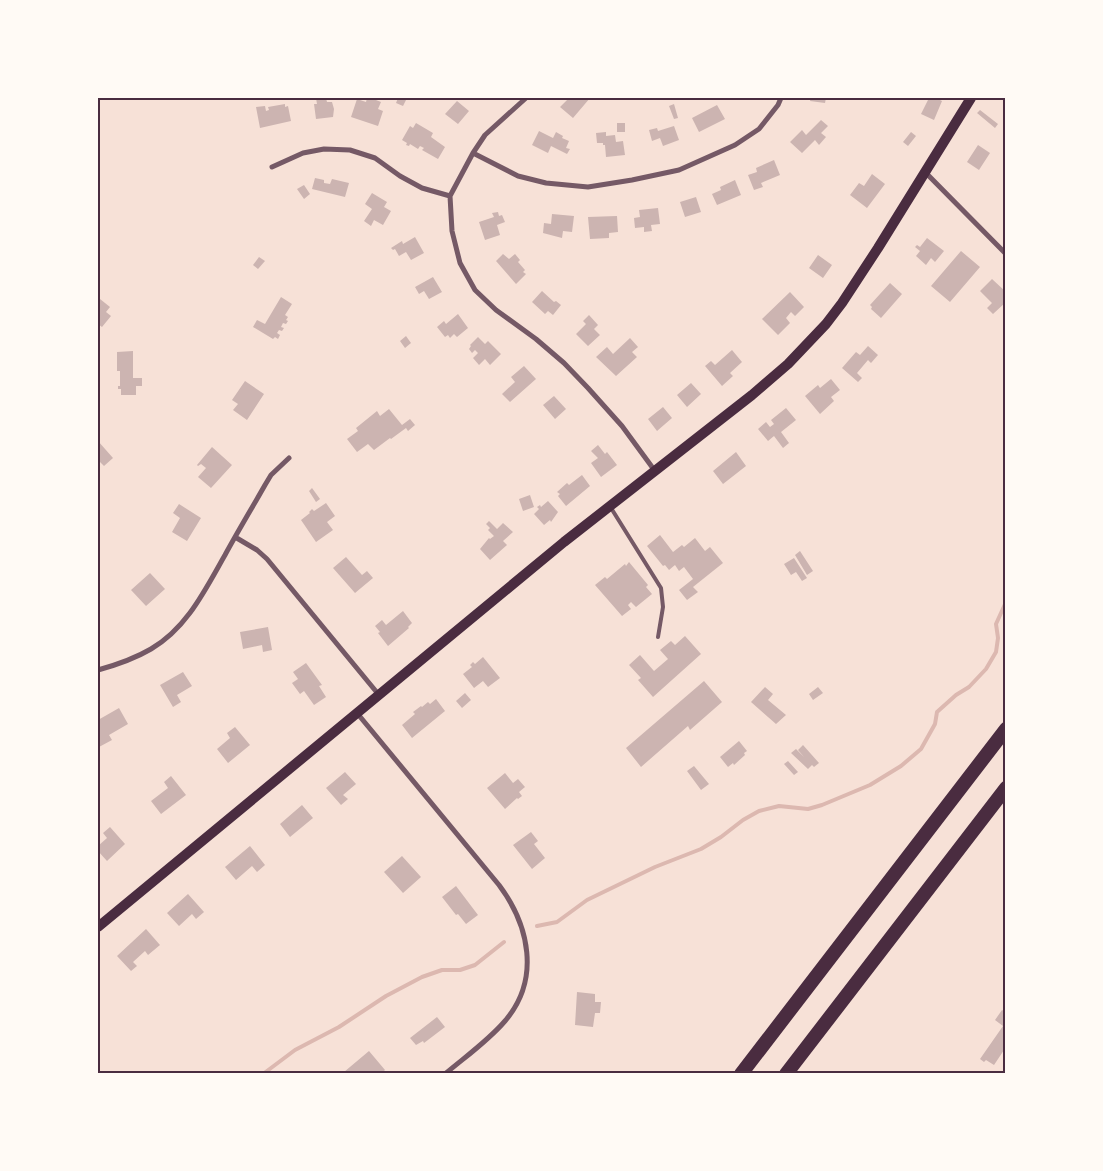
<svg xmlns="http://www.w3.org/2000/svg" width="1103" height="1171" font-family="Jost,sans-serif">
	<rect width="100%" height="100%" fill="#f7e1d7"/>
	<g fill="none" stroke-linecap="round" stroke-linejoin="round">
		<path stroke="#dcb8b0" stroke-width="4" d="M537 926 557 922 587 900 655 867 701 849 721 837 743 820 759 811 779 806 808 809 822 805 870 785 901 766 921 749 935 724 937 712 956 695 969 687 986 669 996 652 998 638 996 624 1006 602
			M263 1074 295 1050 339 1027 386 996 422 977 442 970H460L475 965 504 942"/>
	</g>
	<path fill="#ccb4b1" d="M316 98H326L327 102H332L334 109 333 117 316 119 314 104H317Z
		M367 98H377L376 100 381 102 378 109 383 111 378 126 351 117 357 99 366 102Z
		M398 98 406 100 403 106 396 103Z
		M569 98H590L573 118 560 107Z
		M811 98H826L825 103 810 101Z
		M929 98H936L942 101 934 120 921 114Z
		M457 101 469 111 458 124 445 114Z
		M285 104V107L288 106 291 121 260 128 256 107 265 106 266 111 269 110 268 107Z
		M674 104 678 118 674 119 669 106Z
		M717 105 725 119 699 132 692 118Z
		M980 110 998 124 995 128 977 113Z
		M821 120 828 126 821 133 826 137 819 145 815 140 802 153 790 142 802 130 806 135Z
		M416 123 433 133 431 137 445 147 438 159 422 150 424 148 420 146 418 149 410 144 409 146 406 145 407 143 402 140 410 126 413 128Z
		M617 123H625V132H617Z
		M674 126 679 140 663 146 660 138 652 141 649 130 657 128 658 131Z
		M539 131 553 138 556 132 563 136 562 138 569 141 566 148 570 149 567 154 551 146 548 153 532 145Z
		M606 132V136L615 135 616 142 623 141 625 155 606 157 605 145H603V143H597L596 133Z
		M911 132 916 136 908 146 903 142Z
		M978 145 990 153 979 170 967 162Z
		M774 160 780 175 761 183 763 187 754 190 748 175 757 172 756 168Z
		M872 174 885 184 867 208 850 195 859 183 864 186Z
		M315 178 324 180V183L330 184 332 179 349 183 345 197 312 189Z
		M735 180 741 195 717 205 712 194 721 190 720 187Z
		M304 185 310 194 304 199 297 189Z
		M372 193 387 202 384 207 391 211 383 225 374 220 371 226 364 221 372 209 365 204Z
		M696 197 701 212 685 217 680 202Z
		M658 208 660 224 651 225 652 231 644 232V227L635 228 634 218 640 217 639 210Z
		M498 212 499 216 502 215 505 222 497 225 500 235 485 240 479 222 494 217 492 213Z
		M552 214 574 216 572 232 563 231 562 238 543 233 544 223 551 224Z
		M617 216 618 232 609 233V238L590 239 588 217Z
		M415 237 424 253 411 260 406 252 399 256 395 249 393 250 391 248 402 241 403 244Z
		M927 238 944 251 935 262 931 258 926 265 916 256 920 251 915 247 917 245 920 247Z
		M961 251 980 267 950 302 931 286Z
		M503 254 509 259 515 254 520 260 518 262 525 270 523 272 526 274 516 284 496 261Z
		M818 255 832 265 823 278 809 268Z
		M259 257 265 261 258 269 253 265Z
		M433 277 442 292 429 299 424 291 419 294 415 287Z
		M992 279 1006 292V302L993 314 987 308 992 303 980 291Z
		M890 283 902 294 881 318 871 309 872 307 870 305Z
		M542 291 554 302 556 301 561 305 553 315 548 311 545 314 532 302Z
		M790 292 804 307 795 316 791 312 786 318 790 323 778 335 762 319Z
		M281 297 292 304 285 315 288 317 286 320 288 321 286 324 283 323 281 327 284 328 282 331 279 330 277 333 280 335 278 339 275 337 273 339 253 327 257 320 265 324Z
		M100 299 110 307 106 312 111 316 102 327 98 324V302Z
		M458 314 468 328 457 337 454 334 450 338 448 335 445 337 437 327 444 321 446 324Z
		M589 315 598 325 594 329 600 335 588 346 576 334 586 324 583 321Z
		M406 336 411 343 405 348 400 341Z
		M478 337 485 344 488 341 501 354 490 365 485 359 479 365 473 358 478 353 475 350 472 353 469 349 471 346 470 345Z
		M630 338 638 347 632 352 637 357 616 376 596 357 607 347 613 354Z
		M868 346 878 355 871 363 868 360 857 373 862 378 858 382 842 368 856 352 860 355Z
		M732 350 742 362 730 373 733 376 722 386 705 366 711 361 715 365Z
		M133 351V378H142V386H136V395H121V389H118V386H120V371H117V352Z
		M524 366 536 379 510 402 502 394 515 382 511 377Z
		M831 379 840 390 831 397 834 401 820 414 805 396 818 385 820 388Z
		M245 381 264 394 247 420 233 410 238 404 232 400Z
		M691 383 701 394 687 407 677 395Z
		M554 396 566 409 555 419 543 405Z
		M663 407 672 418 657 431 648 419Z
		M786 408 796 420 781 432 789 443 783 448 774 436 768 441 758 429 766 422 770 427 774 424 771 420Z
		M389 409 402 425 410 419 415 425 408 431 406 428 391 439 390 438 374 450 368 444 357 452 347 439 358 431 356 428 377 411 380 416Z
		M98 441 113 458 104 466 100 462 98 465Z
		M598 445 605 454 607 452 617 465 601 477 591 463 598 458 591 451Z
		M212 447 232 465 211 488 198 477 206 468 201 464 198 466 197 465Z
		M736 452 746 466 723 484 713 471Z
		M582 475 590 486 566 506 558 496 560 494 557 492 567 483 569 485Z
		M312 488 320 499 316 502 309 491Z
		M530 495 534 507 523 511 519 499Z
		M548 501 558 512 551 522 550 520 544 525 534 514 539 509 537 507 540 505 541 507Z
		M326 503 335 516 327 522 333 530 316 542 301 520 310 513 309 512 312 509 314 511Z
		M179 504 201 518 187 541 172 532 180 518 173 513Z
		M489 521 497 529 503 523 513 532 503 541 507 545 490 560 480 549 489 538 490 539 494 536 488 530 490 528 486 524Z
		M660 535 673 552 682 545 684 547 695 538 705 551 710 547 723 563 693 587 698 592 687 600 679 590 693 579 684 567 679 571 675 565 669 570 665 565 663 566 647 546Z
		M800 551 813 571 807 575 795 555Z
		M346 557 362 575 367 571 373 578 355 593 333 568Z
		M794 558 807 578 802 581 796 572 791 575 784 564Z
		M629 562 648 585 646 587 652 594 636 607 631 602 628 605 631 609 622 616 595 585 605 577 607 579 625 564 626 566Z
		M150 573 165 589 146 606 131 590Z
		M403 611 412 623 408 627 409 628 388 646 378 633 380 632 375 626 382 620 386 625Z
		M268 627 272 650 263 652 262 645 243 649 240 632Z
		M685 636 701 654 653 697 638 680 641 678 629 665 640 655 654 671 668 659 660 650 671 641 675 645Z
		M483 657 500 678 488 687 483 681 474 688 463 674 472 667 470 665 473 662 475 664Z
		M306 663 322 685 319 686 326 697 314 705 304 691 300 694 292 683 298 679 293 672Z
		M183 672 192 686 177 695 181 702 173 707 160 685Z
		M704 681 722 702 690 730 688 726 641 767 626 748Z
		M765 687 773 694 768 700 786 715 776 724 751 702Z
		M818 687 823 693 813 700 809 694Z
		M465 693 471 700 462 708 456 701Z
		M436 699 445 711 412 738 402 725 415 714 413 712 421 706 422 707 428 702 430 704Z
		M119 708 128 724 109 735 112 740 99 747 98 728 100 726 98 720Z
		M235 727 250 745 228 763 217 749 230 738 227 733Z
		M739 741 747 751 744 753 745 755 734 765 733 763 728 767 720 757Z
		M803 745 819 763 814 767 812 765 808 769 791 753 796 749 804 757 798 750Z
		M788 761 798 772 794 775 784 764Z
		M694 766 709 784 701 790 687 771Z
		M345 772 356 784 343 795 348 799 341 805 326 788Z
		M505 773 513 783 518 779 525 787 519 792 522 796 518 799 517 798 505 809 487 788Z
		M171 776 186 795 161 814 151 801 168 788 164 782Z
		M302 805 313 818 290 837 280 824Z
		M110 827 125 844 107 861 98 851V846L107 838 103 833Z
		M531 832 538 841 534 844 545 858 532 869 513 845Z
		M250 846 265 865 257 872 252 866 236 880 225 867Z
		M402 856 421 877 403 893 384 872Z
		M456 886 478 915 466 924 458 914 456 915 442 897Z
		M188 894 204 912 196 919 192 914 179 926 167 913Z
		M146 929 160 945 148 955 145 951 133 962 137 966 131 971 117 956Z
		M577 992 595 994V1002H601L600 1013H595L593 1027 575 1025Z
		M1002 1010 1006 1012V1051L1004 1050 994 1065 986 1060 984 1062 980 1059 1003 1026 995 1020Z
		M437 1017 445 1027 424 1043 423 1041 416 1045 410 1038Z
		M369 1051 385 1070 381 1074H346L344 1072Z"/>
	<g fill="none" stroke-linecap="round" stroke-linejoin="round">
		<path stroke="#755966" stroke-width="4" d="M611 508 661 588 663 607 658 637"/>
		<path stroke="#755966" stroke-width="5" d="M526 98 485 135 473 153 450 196 452 231 460 263 475 290 496 310 536 339 564 363 588 388 622 426 655 471
			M473 153 518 176 546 183 588 187 632 180 679 170 735 145 759 129 778 105 781 98
			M272 167 303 153 324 149 350 150 375 158 400 176 422 188 450 196
			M925 172 1006 254
			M235 537 257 550 267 559 379 695
			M98 670C116 665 134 659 151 649 187 628 205 590 225 555 238 531 252 508 265 485L271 475 289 458
			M357 713 499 885C529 925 541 979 505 1021 488 1041 465 1057 445 1074"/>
		<path stroke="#4a2c40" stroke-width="10" d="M98 927 564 542 752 395 788 364 826 324 842 303 878 248 971 98"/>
		<path stroke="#4a2c40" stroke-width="14" d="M741 1074 1006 729
			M786 1074 1006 788"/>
	</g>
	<rect width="1103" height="1171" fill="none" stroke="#fffaf5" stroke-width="198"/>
	<rect x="99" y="99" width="905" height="973" fill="none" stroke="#4a2c40" stroke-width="2"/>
</svg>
